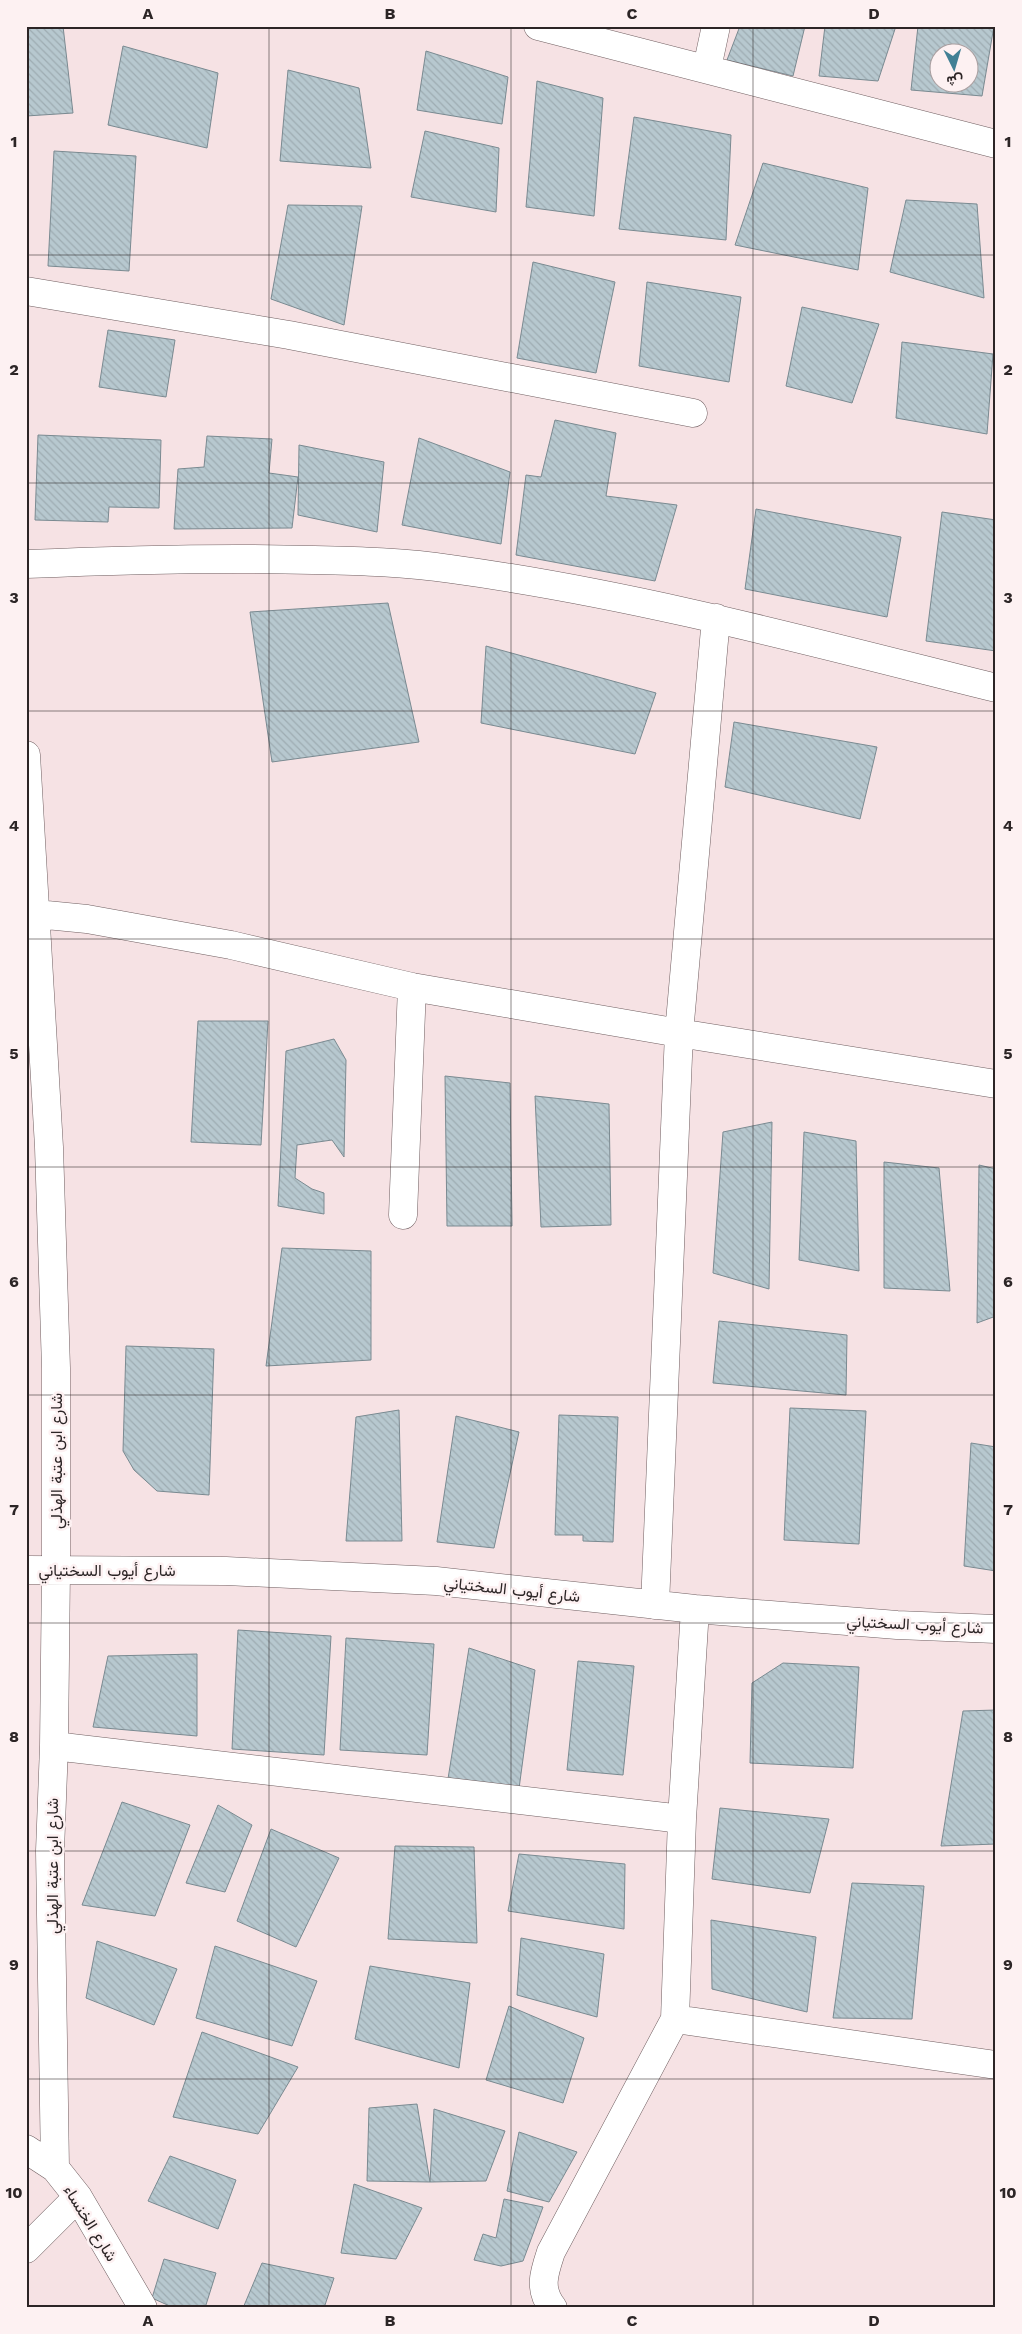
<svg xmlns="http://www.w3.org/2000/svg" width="1022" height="2334" font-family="'Work Sans',Vazirmatn,sans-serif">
	<defs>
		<pattern id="building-back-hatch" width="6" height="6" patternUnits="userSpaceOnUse" patternTransform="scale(1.25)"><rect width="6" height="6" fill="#b7c8cf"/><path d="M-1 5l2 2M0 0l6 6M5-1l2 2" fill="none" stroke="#9eacb2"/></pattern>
	</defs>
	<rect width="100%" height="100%" fill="#f6e2e4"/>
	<path fill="url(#building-back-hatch)" stroke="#7a8a91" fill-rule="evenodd" d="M26 26H63L73 113 26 116Z
		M740 26H805L793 76 727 60Z
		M825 26H896L878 81 819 76Z
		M918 26H994L982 96 911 90ZM940 52H970V82H940Z
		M123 46 218 73 207 148 108 125Z
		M426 51 508 77 502 124 417 110Z
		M288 70 359 88 371 168 280 161Z
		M537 81 603 98 594 216 526 207Z
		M634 117 731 135 726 240 619 229Z
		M425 131 499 148 496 212 411 197Z
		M54 151 136 156 129 271 48 266Z
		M763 163 868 188 858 270 735 245Z
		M906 200 977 204 984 298 890 272Z
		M288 205 362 206 344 325 271 299Z
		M533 262 615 282 596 373 517 358Z
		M647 282 741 297 729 382 639 366Z
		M802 307 879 324 852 403 786 386Z
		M108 330 175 340 166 397 99 387Z
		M902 342 993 354 987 434 896 418Z
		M555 420 616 433 606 496 677 505 655 581 516 555 526 475 541 477Z
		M38 435 161 440 159 508 109 507 108 522 35 520Z
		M207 436 272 439 269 473 298 477 292 528 174 529 178 469 204 467Z
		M419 438 510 472 501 544 402 525Z
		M299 445 384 462 377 532 298 515Z
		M756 509 901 537 887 617 745 589Z
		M942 512 996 520V651L926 641Z
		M388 603 419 742 272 762 250 612Z
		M486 646 656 693 635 754 481 723Z
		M734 722 877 747 860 819 725 787Z
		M198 1021H268L261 1145 191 1142Z
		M334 1039 346 1060 344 1157 332 1140 297 1145 295 1178 312 1189 324 1193V1214L278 1206 286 1051Z
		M445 1076 510 1083 512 1226H447Z
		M535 1096 609 1104 611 1225 541 1227Z
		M772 1122 769 1289 713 1273 723 1132Z
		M804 1132 856 1141 859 1271 799 1260Z
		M884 1162 939 1168 950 1291 884 1288Z
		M979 1165 996 1169V1316L977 1323Z
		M282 1248 371 1251V1360L266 1366Z
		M719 1321 847 1335 846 1395 713 1383Z
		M126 1346 214 1349 209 1495 157 1491 134 1470 123 1451Z
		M790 1408 866 1411 859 1544 784 1540Z
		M399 1410 402 1541H346L356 1417Z
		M559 1415 618 1417 613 1542 583 1541V1535H555Z
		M456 1416 519 1432 494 1548 437 1542Z
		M971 1443 996 1447V1571L964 1566Z
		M238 1630 331 1636 324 1755 232 1749Z
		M346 1638 434 1644 427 1755 340 1750Z
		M469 1648 535 1670 518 1796 447 1785Z
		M197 1654V1736L93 1727 108 1656Z
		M578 1661 634 1666 623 1775 567 1770Z
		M783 1663 859 1667 853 1768 750 1763 752 1683Z
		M996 1710V1844L941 1846 963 1711Z
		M122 1802 190 1825 155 1916 82 1905Z
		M218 1805 252 1825 225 1892 186 1883Z
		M720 1808 829 1819 810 1893 712 1879Z
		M271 1829 339 1858 296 1947 237 1921Z
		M395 1846 474 1847 477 1943 388 1939Z
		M519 1854 625 1864 624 1929 508 1911Z
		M852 1883 924 1886 912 2019 833 2018Z
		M711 1920 816 1937 807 2012 712 1989Z
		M521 1938 604 1954 597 2017 517 1995Z
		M97 1941 177 1969 154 2025 86 1998Z
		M215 1946 317 1981 292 2046 196 2018Z
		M370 1966 470 1983 459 2068 355 2039Z
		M509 2006 584 2038 563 2103 486 2080Z
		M202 2032 298 2067 258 2134 173 2117Z
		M417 2104 430 2182 367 2181 369 2108Z
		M434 2109 505 2131 486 2181 430 2182Z
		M519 2132 577 2152 549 2202 507 2191Z
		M170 2156 236 2180 218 2229 148 2201Z
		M354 2184 422 2208 396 2259 341 2253Z
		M504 2199 543 2207 523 2261 501 2266 474 2260 483 2234 496 2238Z
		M164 2259 216 2273 205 2308H174L152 2298Z
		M262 2263 334 2278 324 2308H243Z"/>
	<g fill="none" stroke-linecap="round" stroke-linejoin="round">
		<g stroke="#705f61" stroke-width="29">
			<path id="minor" d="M538 26 996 144
				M707 68 716 26
				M26 291 289 335 693 413
				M26 564C122 560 217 557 313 560 358 561 405 562 451 569 635 594 816 643 996 688
				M26 755 49 1147 56 1368V1569L54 1746 50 1851 55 2168
				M26 913 87 919 231 945 412 987 679 1033 996 1084
				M403 1215 412 987
				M26 1570 226 1571 436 1581 695 1609 897 1625 996 1629
				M655 1605 679 1033 716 618
				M54 1746 682 1819
				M675 2019 996 2065
				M26 2149 55 2168 78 2197 143 2308
				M26 2249 78 2197
				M553 2308C538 2289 544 2273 551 2252L675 2019 682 1819 695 1609"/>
		</g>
		<use href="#minor" stroke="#fff" stroke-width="28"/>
	</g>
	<path fill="none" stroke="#2c2526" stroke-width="1" stroke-opacity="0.55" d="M269 26V2308M511 26V2308M753 26V2308M26 255H996M26 483H996M26 711H996M26 939H996M26 1167H996M26 1395H996M26 1623H996M26 1851H996M26 2079H996"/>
	<g text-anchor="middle" stroke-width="5" stroke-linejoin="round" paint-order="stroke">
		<g font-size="16" fill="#2c2526" stroke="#fdf1f2">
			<text transform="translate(56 1461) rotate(-90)" y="6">شارع ابن عتبة الهذلي</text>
			<text x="107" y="1576">شارع أيوب السختياني</text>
			<text transform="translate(512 1589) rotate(6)" y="6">شارع أيوب السختياني</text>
			<text transform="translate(915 1624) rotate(3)" y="6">شارع أيوب السختياني</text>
			<text transform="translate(52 1866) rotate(-90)" y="6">شارع ابن عتبة الهذلي</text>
			<text transform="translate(91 2223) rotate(58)" y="6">شارع الخنساء</text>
		</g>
	</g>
	<rect width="1022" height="2334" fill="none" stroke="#fdf1f2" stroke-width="55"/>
	<g transform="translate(954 68) rotate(175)"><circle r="24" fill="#fdf1f2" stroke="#a99fa0"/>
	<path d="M0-4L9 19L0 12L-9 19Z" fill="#418095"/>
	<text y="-8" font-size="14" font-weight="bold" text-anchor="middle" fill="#2c2526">ش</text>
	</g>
	<rect x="28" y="28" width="966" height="2278" fill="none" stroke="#2c2526" stroke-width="2"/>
	<g font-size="16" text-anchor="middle" font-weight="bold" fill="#2c2526">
		<text x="148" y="19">A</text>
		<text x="390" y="19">B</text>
		<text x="632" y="19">C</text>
		<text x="874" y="19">D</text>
		<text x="14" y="147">1</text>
		<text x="1008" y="147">1</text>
		<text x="14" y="375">2</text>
		<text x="1008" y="375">2</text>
		<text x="14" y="603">3</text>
		<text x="1008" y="603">3</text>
		<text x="14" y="831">4</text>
		<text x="1008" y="831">4</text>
		<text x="14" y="1059">5</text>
		<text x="1008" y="1059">5</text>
		<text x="14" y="1287">6</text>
		<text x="1008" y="1287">6</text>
		<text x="14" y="1515">7</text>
		<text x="1008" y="1515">7</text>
		<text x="14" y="1742">8</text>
		<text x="1008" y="1742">8</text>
		<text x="14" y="1970">9</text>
		<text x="1008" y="1970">9</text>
		<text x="14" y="2198">10</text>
		<text x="1008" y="2198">10</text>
		<text x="148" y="2326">A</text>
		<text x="390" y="2326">B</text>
		<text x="632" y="2326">C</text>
		<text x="874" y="2326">D</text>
	</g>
</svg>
